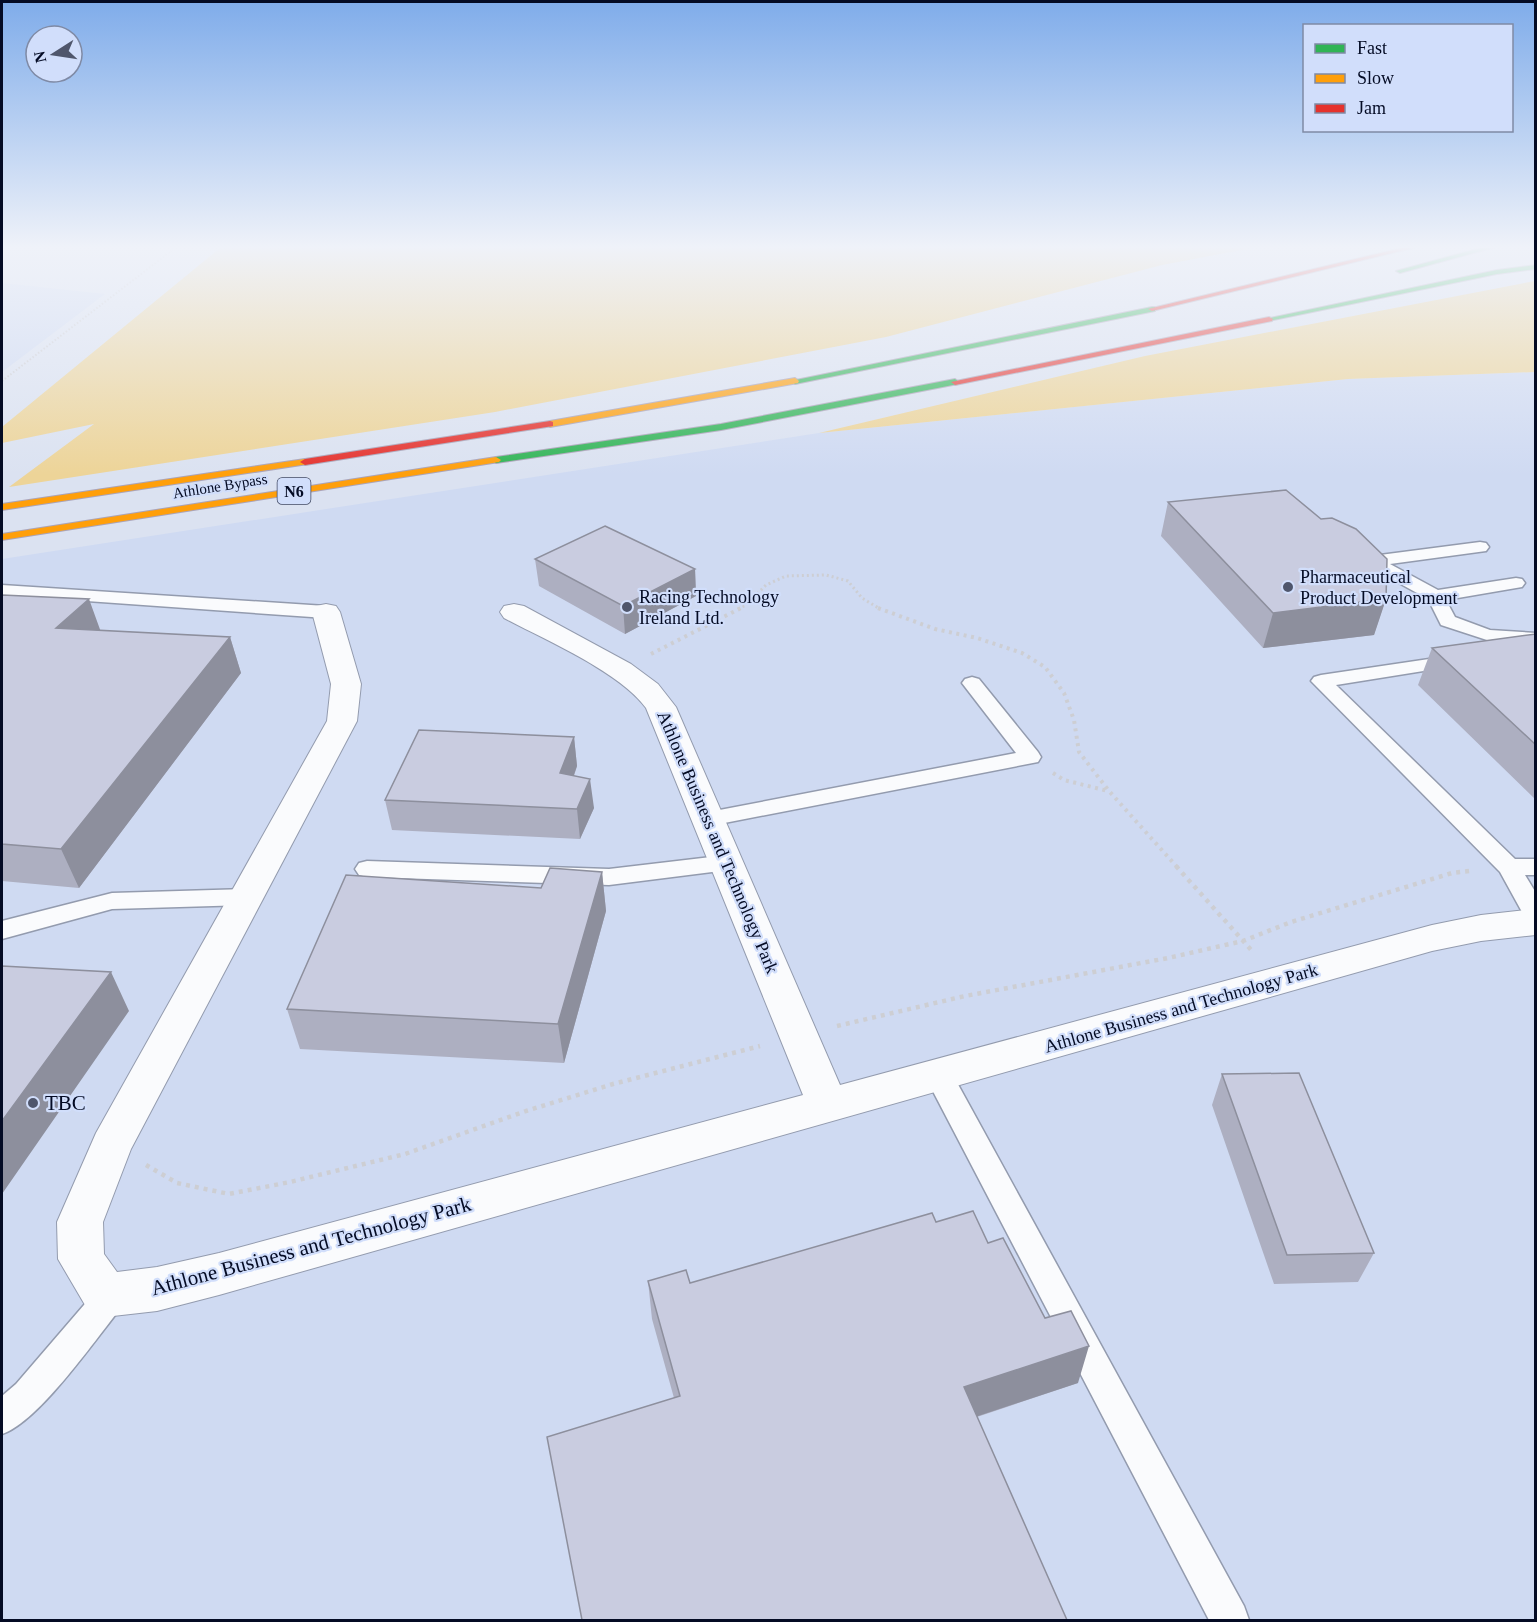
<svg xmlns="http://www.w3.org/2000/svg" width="1537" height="1622" font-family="'Times New Roman',serif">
	<rect width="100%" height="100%" fill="#dbe2f1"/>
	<path fill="#cfdaf2" d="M2 283 105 294 2 372Z
		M1535 372V1620H2V559L819 433 1348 379Z"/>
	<path fill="#edd498" d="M220 248H1252L1162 265 886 337 495 412 9 487 94 424 2 443V427Z
		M1535 281V372L1348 379 819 433 1145 356Z"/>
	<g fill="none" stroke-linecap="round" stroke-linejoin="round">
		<g stroke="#939bae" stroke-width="3">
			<path id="lane" d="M1480 542 1486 543 1489 547 1486 551 1390 564 1438 590 1516 578 1522 579 1525 583 1522 587 1446 600 1455 617 1490 630 1536 633V645L1490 641 1441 625 1428 599 1366 565 1363 561 1366 557 1372 556Z
				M2 585 326 606 333 608 335 612 333 616 326 618 2 595Z
				M1429 659 1436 661 1439 665 1436 669 1336 685 1515 859H1536V875H1525L1536 893V923L1527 921 1500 872 1311 681 1314 677 1321 675Z
				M972 677 979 679 1038 752 1041 757 1038 762 709 826 701 824 698 819 701 814 709 812 1016 753 962 683 965 679Z
				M728 855 736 857 740 863 736 869 609 885 367 877 359 875 355 869 359 863 367 861 609 869Z
				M247 889 256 891 259 897 256 903 247 905 112 909 2 939V921L112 893Z
				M939 1065 949 1068 1244 1606 1249 1620H1209L925 1076 929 1068Z
				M113 1279 124 1284 129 1294 124 1304C97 1337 39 1422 2 1434V1396L16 1384 102 1284Z"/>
		</g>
		<g stroke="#939bae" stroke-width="2">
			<path id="street" d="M326 604 336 606 340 612 361 684 357 721 131 1149 103 1222 104 1254 117 1272 157 1267 219 1253 803 1095 646 708C620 672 545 640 504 618L500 612 504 606 514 604 524 606 631 664 658 684 676 707 840 1085 1432 925 1481 915 1536 909V935L1481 941 1432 951 219 1295 157 1311 113 1316 85 1305 58 1259 57 1222 96 1133 327 721 331 684 312 612 316 606Z"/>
		</g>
		<g stroke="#aba4b8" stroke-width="2">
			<path id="fast" d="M1480 248H1492L1400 273 1396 271Z
				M1536 265V269L1497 274 1269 321 1265 319 1497 270Z
				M1152 307H1155V311L795 384 791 381Z
				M955 379 959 382 958 384 721 430 496 463 491 460 496 457 721 424Z"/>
		</g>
		<g stroke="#aba4b8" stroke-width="2">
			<path id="slow" d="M795 378 799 381 798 383 550 427 546 424 550 421Z
				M496 457 501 460 499 462 2 540V534Z
				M305 459 308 460V464L2 510V504Z"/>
		</g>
		<g stroke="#aba4b8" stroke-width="2">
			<path id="jam" d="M1401 248H1413L1152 311 1148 309Z
				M1269 317 1273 319 1272 321 955 385 951 382Z
				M550 421 553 422V426L305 465 300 462 305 459Z"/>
		</g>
		<path stroke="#cdced3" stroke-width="2" stroke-dasharray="1.5 2" stroke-linecap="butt" d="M2 381 175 248"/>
		<path stroke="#cdced3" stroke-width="3" stroke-dasharray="2 3" stroke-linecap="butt" d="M738 609 746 605 766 585 786 576 826 575 848 581 862 598 880 609"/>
		<path stroke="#cdced3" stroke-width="4" stroke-dasharray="3 4.5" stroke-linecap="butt" d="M878 608 935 629 977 638 1022 653 1045 667 1064 693 1074 720 1079 752 1109 791 1178 868
			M651 654 741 608
			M1053 773 1064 780 1108 791"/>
		<path stroke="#cdced3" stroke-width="4.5" stroke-dasharray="4 5" stroke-linecap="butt" d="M1176 866 1254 953
			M837 1026 965 996 1168 958 1243 941 1291 922 1452 873 1470 871
			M146 1165 177 1183 229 1194 290 1182 405 1154 526 1111 613 1084 760 1046"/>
		<use href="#lane" fill="#fafbfd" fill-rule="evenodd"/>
		<use href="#street" fill="#fafbfd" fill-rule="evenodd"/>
		<use href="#fast" fill="#30b455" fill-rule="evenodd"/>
		<use href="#slow" fill="#ff9f0a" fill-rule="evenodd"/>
		<use href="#jam" fill="#e5322d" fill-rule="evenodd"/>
	</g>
	<path fill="#adafc1" d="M1168 502 1386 599 1374 635 1263 648 1161 536Z
		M535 559 695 569 696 596 625 634 539 586Z
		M2 595 101 631 230 637 241 673 79 888 2 881Z
		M1536 634V800L1418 685 1432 648Z
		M574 737 577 766 574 776 594 808 580 839 392 830 385 800Z
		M602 872 606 911 564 1063 300 1049 287 1009 541 888Z
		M1222 1074 1374 1253 1358 1282 1274 1284 1212 1105Z
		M936 1222 988 1243 1078 1383 977 1417 674 1398 652 1319 648 1281 690 1283Z"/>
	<path fill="#8d8f9d" d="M695 569 696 596 625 634 623 606Z
		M89 599 102 635 56 628Z
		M1386 599 1374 635 1263 648 1273 613Z
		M230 637 241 673 79 888 61 849Z
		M574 737 577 766 564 803 560 773Z
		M590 779 594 808 580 839 577 809Z
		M602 872 606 911 564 1063 558 1024Z
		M111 972 129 1011 2 1194V1121Z
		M1089 1346 1078 1383 957 1423 964 1387Z"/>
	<path fill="#c9cce0" stroke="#8d8f9d" stroke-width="1.5" d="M1286 490 1321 519 1332 518 1356 529 1387 559 1386 599 1273 613 1168 502Z
		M605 526 695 569 623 606 535 559Z
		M2 595 89 599 56 628 230 637 61 849 2 844Z
		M1536 634V745L1432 648Z
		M419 730 574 737 560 773 590 779 577 809 385 800Z
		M550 868 602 872 558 1024 287 1009 346 875 541 888Z
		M2 966 111 972 2 1121Z
		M1299 1073 1374 1253 1287 1255 1222 1074Z
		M973 1211 988 1243 1003 1238 1045 1318 1071 1311 1089 1346 964 1387 1067 1620H582L547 1437 680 1396 648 1281 686 1270 690 1283 932 1213 936 1222Z"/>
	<linearGradient id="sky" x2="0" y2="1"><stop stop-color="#7facea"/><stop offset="0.52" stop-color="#eff2f9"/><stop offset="1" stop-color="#eff2f9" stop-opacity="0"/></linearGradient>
	<rect width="1537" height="475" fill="url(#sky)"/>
	<g fill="#4f566c" stroke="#d1defb" stroke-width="2">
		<circle cx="1288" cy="587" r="6"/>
		<circle cx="627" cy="607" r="6"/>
		<circle cx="33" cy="1103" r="6"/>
	</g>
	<g text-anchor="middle" stroke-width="4.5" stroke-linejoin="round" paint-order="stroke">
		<g font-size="15" fill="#040b24" stroke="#d1defb">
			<text transform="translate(220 486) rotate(-9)" y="5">Athlone Bypass</text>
		</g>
		<rect fill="#d1defb" stroke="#424a64" stroke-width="1.5" x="277.5" y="478" width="33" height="26" rx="4.5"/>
		<g font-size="16" font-weight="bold" fill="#040b24">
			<text x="294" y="497">N6</text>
		</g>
		<g font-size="18" fill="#040b24" stroke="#d1defb" text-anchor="start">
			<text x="1300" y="583">Pharmaceutical<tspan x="1300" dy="21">Product Development</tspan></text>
			<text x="639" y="603">Racing Technology<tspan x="639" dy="21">Ireland Ltd.</tspan></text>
		</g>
		<g font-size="18" fill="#040b24" stroke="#d1defb">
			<text transform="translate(718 842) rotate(67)" y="6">Athlone Business and Technology Park</text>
			<text transform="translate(1181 1008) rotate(-16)" y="6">Athlone Business and Technology Park</text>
		</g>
		<g font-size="21" fill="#040b24" stroke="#d1defb" text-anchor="start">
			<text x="45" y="1110">TBC</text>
		</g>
		<g font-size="21" fill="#040b24" stroke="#d1defb">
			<text transform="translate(311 1246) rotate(-15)" y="7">Athlone Business and Technology Park</text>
		</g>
	</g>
	<rect width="1537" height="1622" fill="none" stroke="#040b24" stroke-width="6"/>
	<rect x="1303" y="24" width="210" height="108" fill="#d1defb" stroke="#7f8aa5" stroke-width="1.5"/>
	<rect x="1315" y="44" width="30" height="9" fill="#30b455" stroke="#7f8aa5" stroke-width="1.5"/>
	<text x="1357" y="54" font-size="18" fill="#040b24">Fast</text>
	<rect x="1315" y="74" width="30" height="9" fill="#ff9f0a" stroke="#7f8aa5" stroke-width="1.5"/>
	<text x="1357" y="84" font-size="18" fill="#040b24">Slow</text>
	<rect x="1315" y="104" width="30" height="9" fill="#e5322d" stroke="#7f8aa5" stroke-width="1.5"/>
	<text x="1357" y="114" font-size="18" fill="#040b24">Jam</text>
	<g transform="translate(54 54) rotate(258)"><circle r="28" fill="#d1defb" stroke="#7f8aa5" stroke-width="1.5"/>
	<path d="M0-4.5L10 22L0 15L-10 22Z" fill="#4f566c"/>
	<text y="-9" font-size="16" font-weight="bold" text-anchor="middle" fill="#040b24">N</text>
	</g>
</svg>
